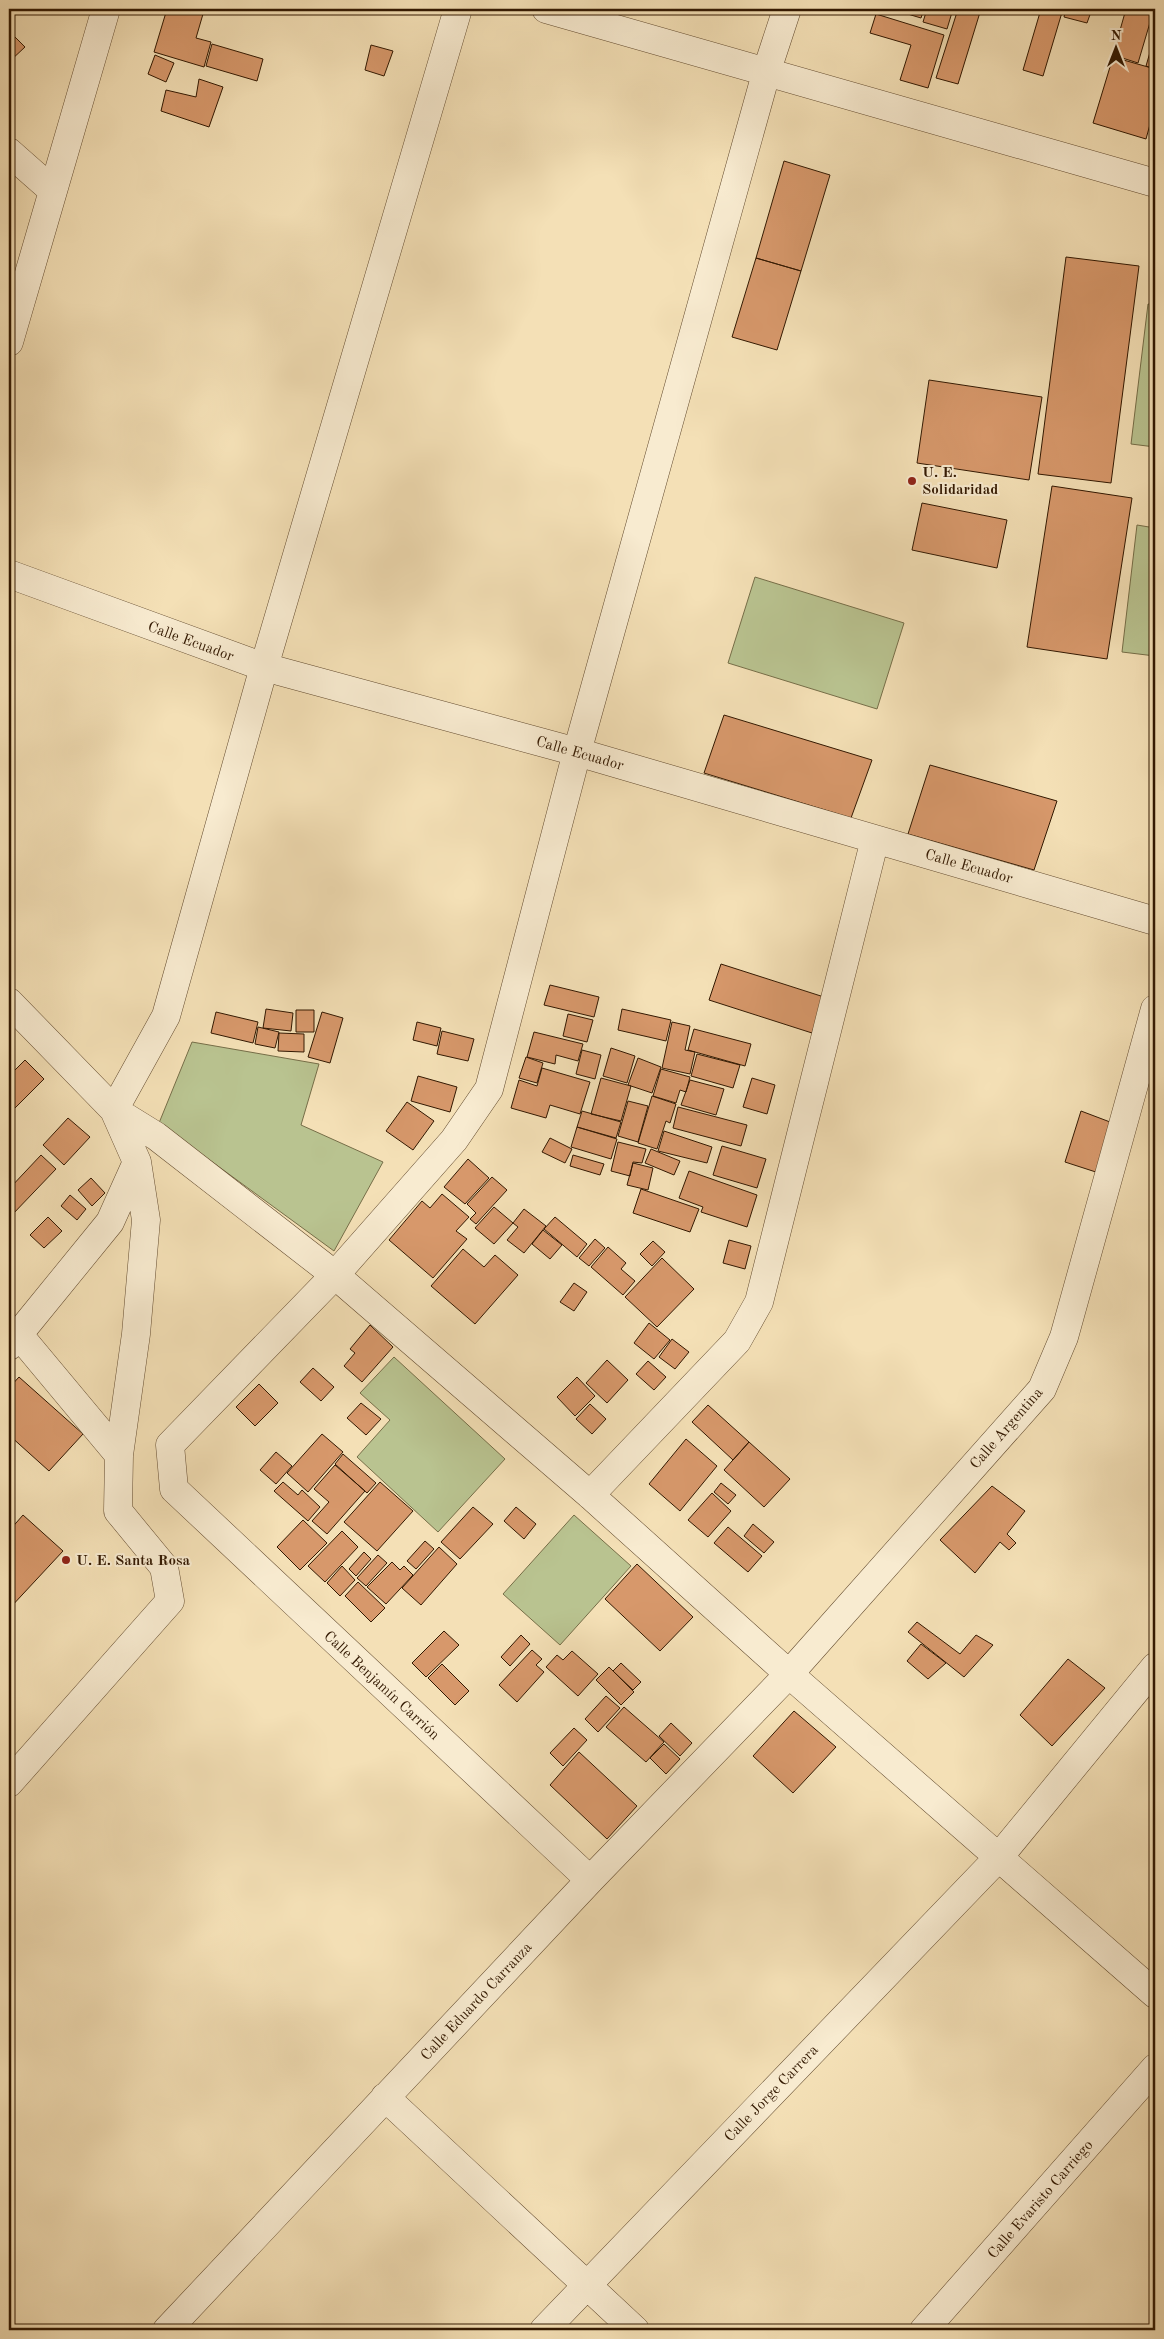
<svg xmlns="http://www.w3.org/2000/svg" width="1164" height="2339" font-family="'Old Standard TT',serif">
	<rect width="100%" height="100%" fill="#f4e0b6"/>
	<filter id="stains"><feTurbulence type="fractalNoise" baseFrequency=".004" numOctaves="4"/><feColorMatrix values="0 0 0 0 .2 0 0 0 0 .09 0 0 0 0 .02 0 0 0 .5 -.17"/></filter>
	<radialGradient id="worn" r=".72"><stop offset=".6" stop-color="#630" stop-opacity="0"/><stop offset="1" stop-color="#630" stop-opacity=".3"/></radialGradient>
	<path fill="#b9c390" stroke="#766e48" d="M1148 304 1155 305V447L1131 444Z
		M1137 525 1155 528V656L1122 652Z
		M755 577 904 623 877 709 728 663Z
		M192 1042 319 1064 301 1125 383 1162 334 1251 159 1123Z
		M394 1357 505 1459 438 1532 357 1457 390 1420 360 1393Z
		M574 1515 631 1566 560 1645 503 1594Z"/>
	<path fill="#d7986b" stroke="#321801" d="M167 9H184L203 14 196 38 211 42 204 67 154 52Z
		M891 9H924L921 18Z
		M927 9H953L947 29 923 22Z
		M958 9H981L958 84 936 78Z
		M1041 9H1063L1043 76 1023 70Z
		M1066 9H1092L1087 23 1064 17Z
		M1126 9H1154L1138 63 1113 55Z
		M876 14 944 35 928 88 900 80 911 45 870 33Z
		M9 31 25 47 10 61H9Z
		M1155 35V69L1146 66Z
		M212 44 263 59 257 81 206 66Z
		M371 45 393 51 384 76 365 70Z
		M155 55 174 63 166 82 148 74Z
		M1113 57 1155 69V106L1146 139 1093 123Z
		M199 79 223 87 209 127 161 111 166 90 196 97Z
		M784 161 830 175 801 271 756 258Z
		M1066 257 1139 266 1111 483 1038 474Z
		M756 258 801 271 777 350 732 337Z
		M929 380 1042 397 1029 480 917 463Z
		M1052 486 1132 498 1107 659 1027 647Z
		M922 503 1007 520 997 568 912 550Z
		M724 715 872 760 851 818 704 773Z
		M930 765 1057 801 1034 870 908 834Z
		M721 964 824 997 812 1033 709 1000Z
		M550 985 599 997 594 1017 544 1005Z
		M266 1009 293 1013 291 1031 263 1028Z
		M622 1009 671 1020 666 1041 618 1030Z
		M296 1010H314V1032H296Z
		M216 1012 258 1022 253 1043 211 1033Z
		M322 1012 343 1018 330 1063 308 1057Z
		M568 1014 593 1020 587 1042 563 1036Z
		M417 1022 441 1028 437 1046 413 1040Z
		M672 1022 690 1026 685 1050 695 1052 690 1074 662 1068Z
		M258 1027 279 1032 275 1048 255 1044Z
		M694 1029 751 1044 745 1066 688 1050Z
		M442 1031 474 1039 468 1061 437 1054Z
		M534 1032 583 1044 578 1061 556 1055 555 1064 527 1057Z
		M279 1033 304 1034V1052L278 1051Z
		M611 1048 635 1056 627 1083 603 1076Z
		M582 1050 601 1055 595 1079 576 1074Z
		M697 1054 740 1065 733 1088 691 1076Z
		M526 1057 543 1063 537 1083 519 1078Z
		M638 1058 661 1067 652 1093 628 1085Z
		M25 1060 44 1079 9 1114V1076Z
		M542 1068 590 1082 580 1114 550 1105 546 1118 511 1108 519 1080 537 1086Z
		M661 1069 690 1077 686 1092 680 1090 676 1103 653 1096Z
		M418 1076 457 1087 450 1112 411 1101Z
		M601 1078 631 1086 621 1121 591 1114Z
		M752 1078 775 1085 767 1114 743 1107Z
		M690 1080 724 1089 716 1115 681 1105Z
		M652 1096 676 1104 670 1123 666 1121 657 1149 638 1143Z
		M628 1101 648 1106 638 1142 618 1136Z
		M407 1102 434 1121 413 1150 386 1131Z
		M678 1107 747 1125 741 1146 673 1128Z
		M582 1111 621 1122 616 1138 577 1127Z
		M1081 1111 1118 1125 1102 1174 1065 1162Z
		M68 1118 90 1137 64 1165 43 1145Z
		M577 1127 617 1139 611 1159 571 1147Z
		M664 1131 712 1147 707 1163 658 1151Z
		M550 1138 572 1149 565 1163 542 1152Z
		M618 1142 646 1149 642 1163 633 1162 630 1176 611 1171Z
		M722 1146 766 1159 757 1188 713 1175Z
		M651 1149 680 1161 674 1175 645 1163Z
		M41 1155 56 1169 11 1216 9 1214V1189Z
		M573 1155 604 1164 600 1175 570 1166Z
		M468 1159 489 1178 465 1204 444 1187Z
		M633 1163 653 1168 648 1190 627 1185Z
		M689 1171 757 1195 747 1227 701 1212 703 1207 679 1198Z
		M492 1177 507 1190 476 1224 470 1219 476 1213 467 1204Z
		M91 1178 105 1193 92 1206 78 1190Z
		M641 1189 699 1209 690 1232 633 1213Z
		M442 1194 469 1217 456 1231 467 1239 433 1278 389 1240 422 1201 430 1208Z
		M70 1195 86 1209 77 1220 61 1206Z
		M494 1207 513 1223 494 1244 475 1228Z
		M524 1209 546 1226 524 1253 507 1240 518 1227 513 1223Z
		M48 1217 62 1231 44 1248 30 1235Z
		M555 1217 587 1244 577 1257 544 1229Z
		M543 1230 562 1245 550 1259 532 1244Z
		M595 1239 605 1248 589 1266 579 1258Z
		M729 1240 751 1246 745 1269 723 1263Z
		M653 1241 665 1252 652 1266 640 1254Z
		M608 1247 626 1263 621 1269 635 1281 623 1295 591 1267Z
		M463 1249 484 1267 495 1255 518 1275 475 1324 431 1286Z
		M662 1258 694 1289 657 1327 625 1297Z
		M574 1283 587 1292 574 1311 560 1302Z
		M649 1323 670 1340 654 1359 634 1343Z
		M370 1325 393 1347 362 1382 344 1366 355 1353 350 1349Z
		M672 1339 689 1352 675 1369 659 1357Z
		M607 1360 628 1380 607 1403 586 1383Z
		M648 1361 666 1377 654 1390 636 1374Z
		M313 1368 334 1387 321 1401 300 1382Z
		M19 1377 83 1434 49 1471 9 1435V1388Z
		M577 1377 595 1396 575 1416 557 1397Z
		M259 1384 278 1403 255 1426 236 1407Z
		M361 1403 381 1419 366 1435 347 1418Z
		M590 1404 606 1419 592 1434 576 1419Z
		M708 1405 749 1442 733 1460 692 1422Z
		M322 1434 343 1452 308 1492 287 1473Z
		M686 1439 717 1466 680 1511 649 1484Z
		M749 1442 790 1479 764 1507 724 1470Z
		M276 1452 292 1466 276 1484 260 1470Z
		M343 1454 376 1483 367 1493 335 1464Z
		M335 1465 365 1491 327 1534 312 1521 329 1502 314 1489Z
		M283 1482 298 1495 302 1490 320 1507 308 1521 274 1491Z
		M380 1482 413 1511 377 1551 344 1522Z
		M721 1483 736 1495 728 1504 714 1492Z
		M992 1486 1025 1511 1007 1534 1016 1543 1009 1550 1000 1542 975 1573 940 1540Z
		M712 1493 731 1511 708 1537 688 1520Z
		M473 1507 493 1524 460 1559 441 1542Z
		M516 1507 536 1524 524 1539 504 1521Z
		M23 1515 63 1551 9 1609V1531Z
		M303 1520 327 1543 300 1570 277 1547Z
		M753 1524 774 1542 764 1553 744 1536Z
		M728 1527 762 1556 748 1572 714 1543Z
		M342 1531 358 1547 325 1582 308 1566Z
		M425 1541 434 1549 416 1569 407 1561Z
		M439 1547 457 1564 421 1605 402 1588Z
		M364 1552 371 1559 356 1576 349 1569Z
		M378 1555 387 1563 366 1586 357 1578Z
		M392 1562 400 1570 404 1566 413 1575 386 1604 367 1587Z
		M637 1564 693 1617 660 1651 605 1599Z
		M342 1566 355 1580 340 1596 327 1583Z
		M358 1582 385 1608 371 1622 345 1596Z
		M917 1622 960 1654 976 1635 993 1645 964 1677 908 1632Z
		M444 1631 459 1645 426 1677 412 1663Z
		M521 1635 530 1644 510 1666 501 1657Z
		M921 1644 946 1663 928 1679 907 1661Z
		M532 1650 542 1659 536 1665 544 1672 517 1702 499 1685Z
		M572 1651 598 1674 578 1696 546 1667 557 1655 563 1660Z
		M1068 1659 1105 1688 1052 1746 1020 1715Z
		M621 1663 641 1682 633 1690 613 1671Z
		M442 1664 469 1691 455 1705 428 1678Z
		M609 1667 634 1692 621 1705 596 1680Z
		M606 1696 620 1708 598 1732 585 1719Z
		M624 1707 664 1742 646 1762 606 1727Z
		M794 1711 836 1747 793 1793 753 1756Z
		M671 1723 692 1743 680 1756 659 1736Z
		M574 1728 587 1740 563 1766 550 1753Z
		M664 1744 680 1759 666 1774 650 1758Z
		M579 1752 637 1806 607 1839 550 1785Z"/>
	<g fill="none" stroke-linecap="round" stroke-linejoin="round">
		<g stroke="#624a2e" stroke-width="29">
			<path id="minor" d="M546 9 1155 183
				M9 152 52 190
				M9 342 106 9
				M9 574 264 667 577 752 1155 921
				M9 1002 114 1110 156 1136 335 1275 590 1495 789 1674 1155 1994
				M19 1335 119 1455
				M9 1346 110 1222 137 1162 114 1110 166 1016 264 667 458 9
				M590 1495 737 1341 759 1302 875 839
				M9 1783 170 1601 164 1567 118 1511 119 1455 136 1334 146 1220 137 1162
				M590 1880 174 1489 170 1445 335 1275 454 1140 489 1089 577 752 767 70 787 9
				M385 2097 635 2330
				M167 2330 590 1880 789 1674 1042 1389 1064 1337 1155 1009
				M544 2330 999 1857 1155 1667
				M924 2330 1155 2068"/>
		</g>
		<use href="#minor" stroke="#f8ebd0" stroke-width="28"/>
	</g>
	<g fill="#8f2418" stroke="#f8ebd0" stroke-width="2">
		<circle cx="912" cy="481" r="5"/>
		<circle cx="66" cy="1560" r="5"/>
	</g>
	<g text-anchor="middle" stroke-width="4" stroke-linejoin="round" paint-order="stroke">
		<g font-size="15" font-weight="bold" fill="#321801" stroke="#f8ebd0" text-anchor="start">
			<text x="922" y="477">U. E.<tspan x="922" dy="17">Solidaridad</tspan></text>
			<text x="76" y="1565">U. E. Santa Rosa</text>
		</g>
		<g font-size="15" fill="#321801" stroke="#f8ebd0">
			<text transform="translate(191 641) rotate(20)" y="5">Calle Ecuador</text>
			<text transform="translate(580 753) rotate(16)" y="5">Calle Ecuador</text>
			<text transform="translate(969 866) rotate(16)" y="5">Calle Ecuador</text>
			<text transform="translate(1006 1428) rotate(-49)" y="5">Calle Argentina</text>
			<text transform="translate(382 1685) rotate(43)" y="5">Calle Benjamín Carrión</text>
			<text transform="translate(476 2001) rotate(-47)" y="5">Calle Eduardo Carranza</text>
			<text transform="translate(771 2093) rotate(-46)" y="5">Calle Jorge Carrera</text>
			<text transform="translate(1040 2199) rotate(-49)" y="5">Calle Evaristo Carriego</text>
		</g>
	</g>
	<rect width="1164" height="2339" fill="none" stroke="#f4e0b6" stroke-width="30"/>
	<rect x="10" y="10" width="1144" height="2319" fill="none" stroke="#321801" stroke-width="2.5"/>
	<rect x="15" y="15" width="1134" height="2309" fill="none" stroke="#321801"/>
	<g transform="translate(1116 48)" stroke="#f8ebd0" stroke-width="4" paint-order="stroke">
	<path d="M0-4L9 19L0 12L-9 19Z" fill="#321801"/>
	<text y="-8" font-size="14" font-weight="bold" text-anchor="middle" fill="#321801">N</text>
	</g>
	<rect width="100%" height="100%" filter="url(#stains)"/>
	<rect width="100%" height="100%" fill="url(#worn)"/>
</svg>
